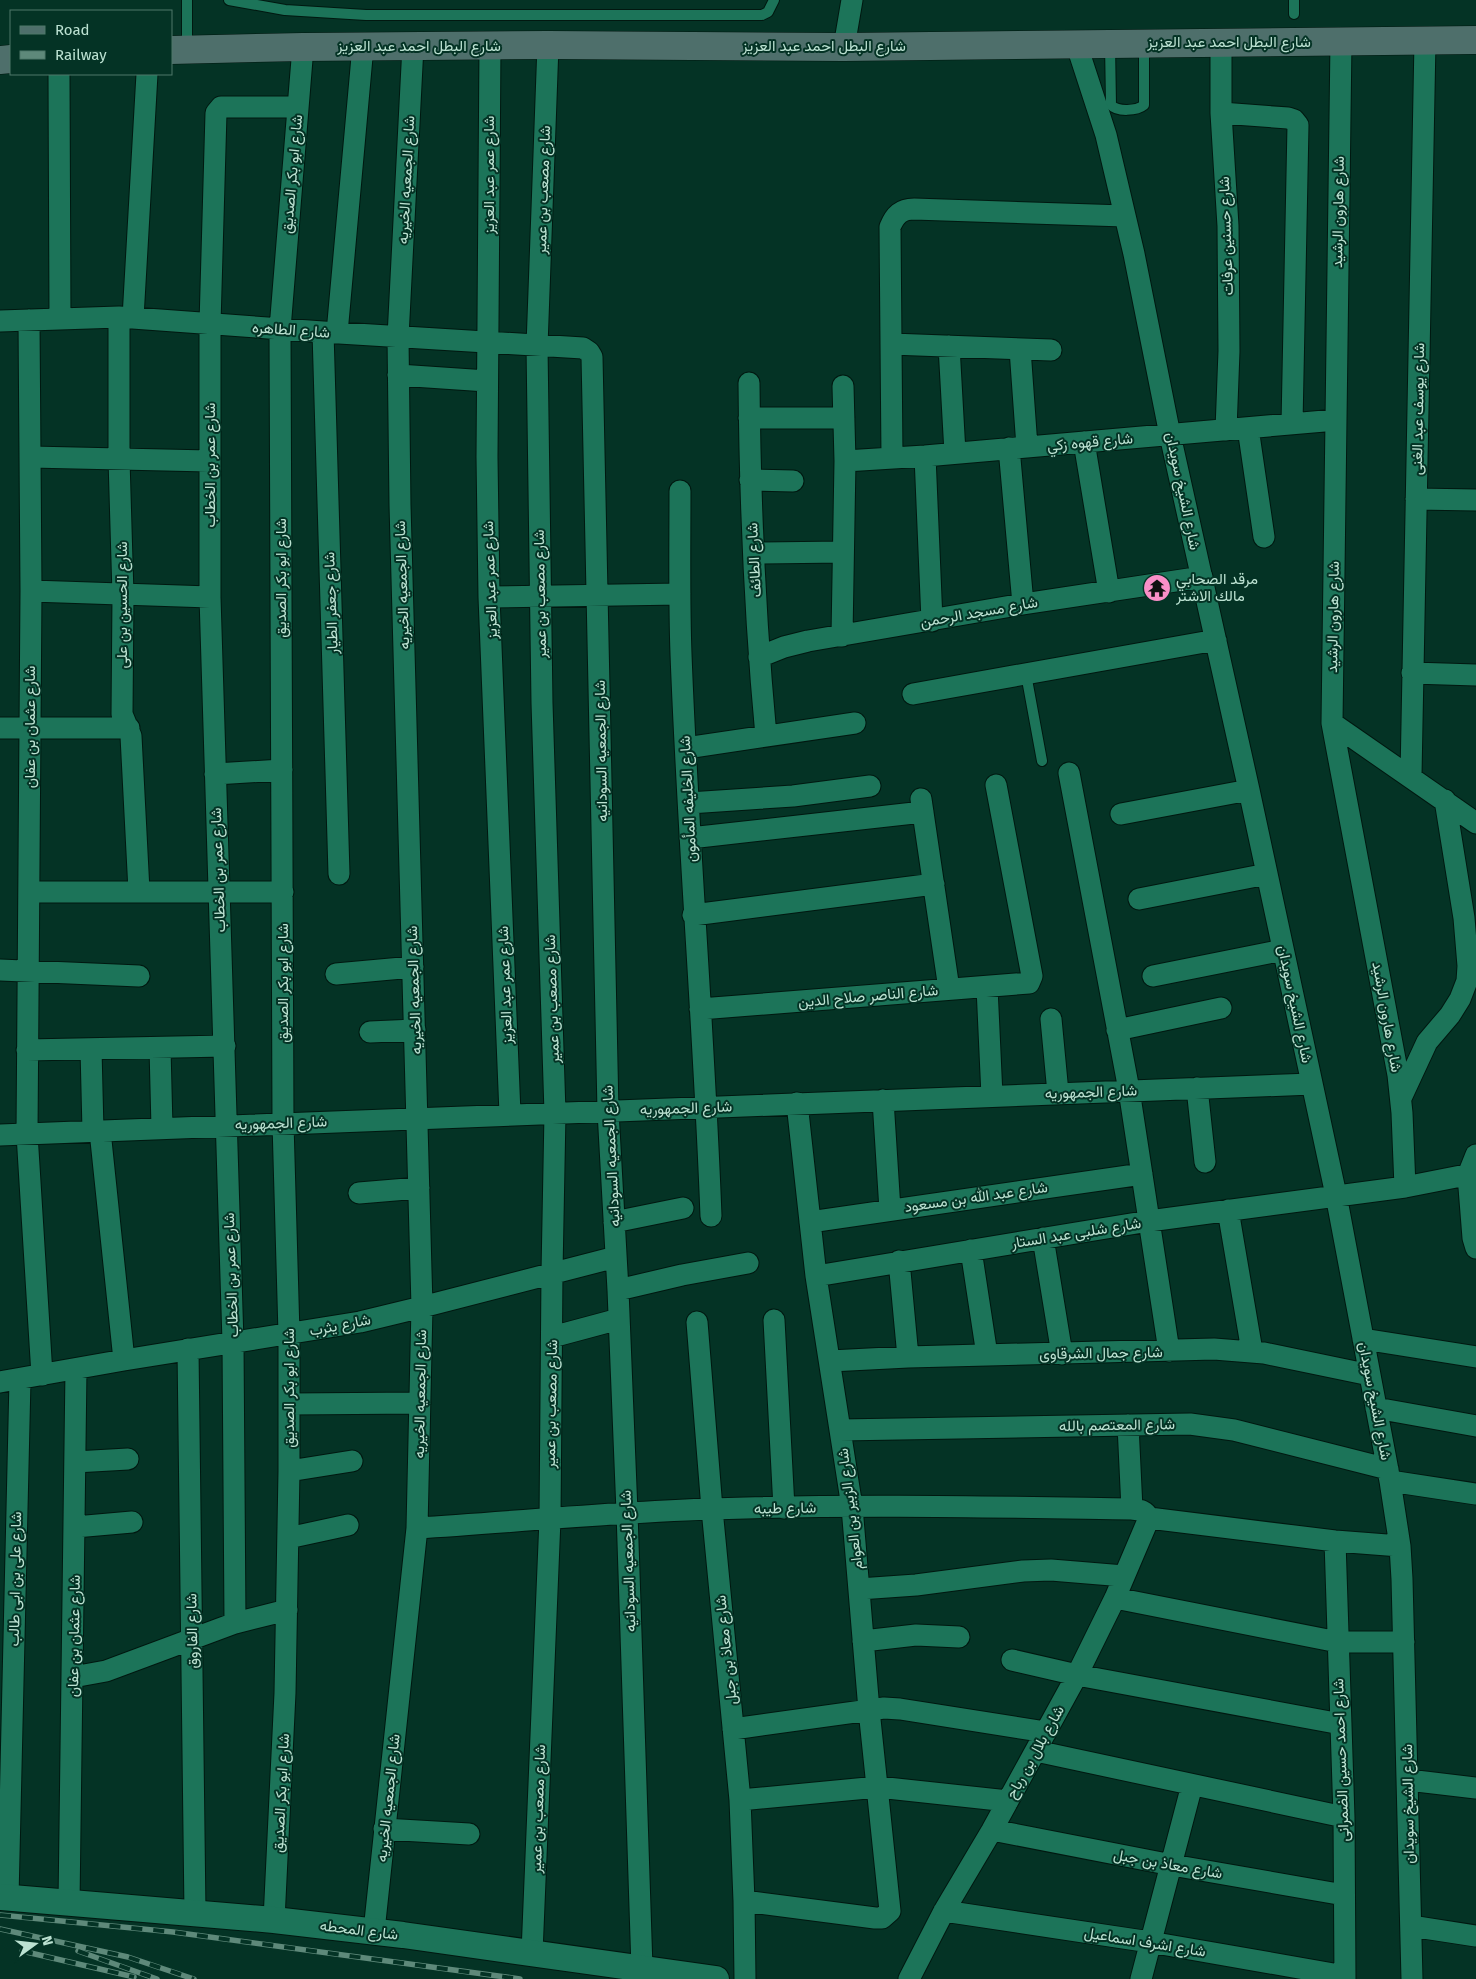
<svg xmlns="http://www.w3.org/2000/svg" width="1476" height="1979" font-family="'Fira Sans',Vazirmatn,sans-serif">
	<rect width="100%" height="100%" fill="#043325"/>
	<g fill="none" stroke-linecap="round" stroke-linejoin="round">
		<g stroke="#011810" stroke-width="12">
			<path id="service" d="M229 0 285 10 366 15H762L768 12 774 0
				M1294 14V0
				M1110 44 1111 105C1117 112 1137 111 1144 105V44
				M187 48V0
				M1026 674 1042 761"/>
		</g>
		<g stroke="#011810" stroke-width="23">
			<path id="minor" d="M1341 41 1332 723 1398 1075 1402 1113 1405 1187
				M1221 42V113L1228 226 1229 351 1226 430
				M1076 43 1106 135 1134 254 1170 435 1249 790 1336 1195 1390 1481 1400 1546 1402 1579 1412 1979
				M490 46 487 457 489 597 510 1114
				M844 47 852 0
				M59 74 60 319
				M1221 113 1288 118 1294 120 1298 125 1292 424
				M119 317V459L123 595 122 714 131 736 139 891
				M133 318 147 74
				M29 320 31 591 27 1134 42 1375
				M0 321 119 317 323 332 583 348 589 352 592 357 608 1111 618 1290 627 1512 642 1968
				M323 332 339 874
				M337 333 363 46
				M891 344 1051 350
				M949 346 955 453
				M1020 349 1027 447
				M398 375 487 381
				M749 383C750 501 755 619 766 736
				M749 418H844
				M1248 428 1264 537
				M1084 442 1109 592
				M1009 448 1023 604
				M925 456 932 621
				M31 457 209 461
				M892 458 890 227C895 215 901 209 914 209L1125 216
				M845 461 925 456 1336 420
				M750 480 793 481
				M680 491C680 545 679 600 681 654 688 841 704 1029 711 1216
				M1416 499 1476 500
				M754 553 843 552
				M31 591 210 597
				M489 597 680 594
				M842 636 845 461 843 386
				M759 657 784 647 808 641 1023 604 1202 577
				M1412 673 1476 675
				M913 694 1216 640
				M1332 723 1476 823
				M0 728H129
				M686 748 855 723
				M1069 773 1129 1090 1169 1351
				M215 774 282 770
				M1411 776 1425 41
				M921 799 949 989
				M689 803 793 796 870 786
				M1121 814 1249 790
				M690 838 923 812
				M29 892H283
				M1139 899 1267 874
				M693 915 934 884
				M0 970 139 976
				M336 974 413 967
				M1153 976 1283 950
				M987 987 992 1096
				M700 1009 1029 983 1032 976 996 785
				M1051 1019 1058 1093
				M1117 1030 1221 1008
				M370 1032 415 1030
				M160 1048 162 1128
				M91 1049 93 1131
				M27 1050 225 1046
				M1197 1088 1205 1162
				M1401 1098 1427 1042 1450 1015 1460 999 1467 981 1468 966 1464 918 1445 800
				M883 1100 890 1210
				M100 1131 124 1360
				M0 1135 1312 1084
				M1476 1155 1468 1175 1473 1238 1476 1248
				M359 1193 419 1188
				M1228 1210 1252 1351
				M614 1222 683 1208
				M810 1222 1142 1174
				M1043 1238 1062 1354
				M971 1250 987 1355
				M899 1261 908 1357
				M816 1276 1149 1221 1405 1187 1476 1173
				M618 1290 682 1275 748 1263
				M774 1320 784 1508
				M697 1322 712 1509 740 1800 744 1901 745 1979
				M552 1337 619 1319
				M1363 1339 1476 1357
				M188 1349 195 1913
				M830 1361 908 1357 1214 1349 1264 1353 1370 1375
				M0 1382 124 1360 360 1322 422 1307 616 1257
				M289 1404 420 1403
				M1376 1408 1476 1426
				M1128 1425 1132 1509
				M840 1430 1190 1424 1234 1430 1388 1469
				M75 1462 128 1459
				M289 1471 352 1461
				M1390 1481 1476 1494
				M1149 1518 1335 1541 1400 1546
				M75 1527 132 1522
				M417 1528C515 1522 613 1512 711 1509 851 1504 992 1507 1132 1509 1140 1510 1145 1510 1149 1518
				M288 1538 348 1525
				M1335 1541 1344 1817 1345 1979
				M859 1589 916 1585 1023 1571 1051 1570 1124 1576
				M1115 1598 1338 1642H1404
				M235 1623 233 1342 210 597V324L216 113 221 107H298
				M863 1641 916 1635 959 1637
				M1012 1660 1077 1675 1341 1724
				M73 1677 106 1671 235 1623 287 1610
				M733 1729 884 1708 900 1709 1046 1732
				M1036 1751 1344 1817
				M1408 1780 1476 1788
				M740 1800 878 1787 1008 1801
				M384 1829 469 1834
				M992 1830 1172 1865 1344 1895
				M8 1898 20 1380
				M744 1901 875 1918H882L890 1911 869 1710 852 1507 816 1276 797 1103
				M69 1904 76 1369
				M944 1911 1150 1942 1345 1976
				M274 1920 285 1693 289 1471V1334L283 1123 280 329 303 47
				M1411 1926 1476 1936
				M374 1931 417 1528 422 1307 400 505 398 337 413 46
				M532 1953 550 1519 552 1272 555 1113 542 703 537 346 548 45
				M909 1979 944 1911 992 1830 1077 1675 1115 1598 1149 1518
				M1141 1979 1192 1785"/>
		</g>
		<g stroke="#011810" stroke-width="28">
			<path id="tertiary" d="M0 1897 274 1920 403 1935 716 1979"/>
		</g>
		<g stroke="#011810" stroke-width="29">
			<path id="secondary" d="M171 50 303 47 548 45 844 47 1476 40
				M0 60 11 59"/>
		</g>
		<use href="#service" stroke="#1c7459" stroke-width="10"/>
		<use href="#minor" stroke="#1c7459" stroke-width="21"/>
		<use href="#tertiary" stroke="#1c7459" stroke-width="26"/>
		<use href="#secondary" stroke="#4e6f6b" stroke-width="28"/>
		<g stroke="#5e897a" stroke-width="5.5">
			<path id="rail" d="M0 1915 173 1932 520 1979
				M0 1929 128 1957 194 1979
				M22 1951 134 1977
				M78 1951 157 1979"/>
		</g>
		<use href="#rail" stroke="#043325" stroke-width="4" stroke-dasharray="11" stroke-linecap="butt"/>
	</g>
	<defs>
		<g id="temple-disc" transform="scale(1.4375)"><circle r="9.5" fill="#fa8fc8" stroke="#043325"/><path d="M0-6L5-2H3V0L6.5 2.5H4V6H1.5V3h-3V6H-4V2.5H-6.5L-3 0V-2H-5Z" fill="#111"/></g>
	</defs>
	<g fill-rule="evenodd">
		<use href="#temple-disc" x="1157" y="588"/>
	</g>
	<g text-anchor="middle" stroke-width="4" stroke-linejoin="round" paint-order="stroke">
		<g font-size="15" fill="#bce2d2" stroke="#043325">
			<text x="1229" y="47">شارع البطل احمد عبد العزيز</text>
			<text x="419" y="51">شارع البطل احمد عبد العزيز</text>
			<text x="824" y="51">شارع البطل احمد عبد العزيز</text>
			<text transform="translate(292 174) rotate(-85)" y="5">شارع ابو بكر الصديق</text>
			<text transform="translate(489 175) rotate(-90)" y="5">شارع عمر عبد العزيز</text>
			<text transform="translate(406 180) rotate(-87)" y="5">شارع الجمعيه الخيريه</text>
			<text transform="translate(543 190) rotate(-88)" y="5">شارع مصعب بن عمير</text>
			<text transform="translate(1338 212) rotate(-89)" y="5">شارع هارون الرشيد</text>
			<text transform="translate(1226 236) rotate(-92)" y="5">شارع حسنين عرفات</text>
			<text transform="translate(291 330) rotate(4)" y="5">شارع الطاهره</text>
			<text transform="translate(1418 409) rotate(-89)" y="5">شارع يوسف عبد الغنى</text>
			<text transform="translate(1090 442) rotate(-5)" y="5">شارع قهوه زكي</text>
			<text transform="translate(210 465) rotate(-90)" y="5">شارع عمر بن الخطاب</text>
			<text transform="translate(1183 491) rotate(78)" y="5">شارع الشيخ سويدان</text>
			<text transform="translate(754 560) rotate(-93)" y="5">شارع الطائف</text>
			<text transform="translate(281 578) rotate(-90)" y="5">شارع ابو بكر الصديق</text>
			<text transform="translate(490 580) rotate(-92)" y="5">شارع عمر عبد العزيز</text>
			<text transform="translate(402 585) rotate(-92)" y="5">شارع الجمعيه الخيريه</text>
			<text transform="translate(540 594) rotate(-91)" y="5">شارع مصعب بن عمير</text>
			<text transform="translate(331 603) rotate(-92)" y="5">شارع جعفر الطيار</text>
			<text transform="translate(122 605) rotate(-90)" y="5">شارع الحسين بن على</text>
			<text transform="translate(979 612) rotate(-10)" y="5">شارع مسجد الرحمن</text>
			<text transform="translate(1333 617) rotate(-89)" y="5">شارع هارون الرشيد</text>
			<text transform="translate(30 727) rotate(-90)" y="5">شارع عثمان بن عفان</text>
			<text transform="translate(601 751) rotate(-91)" y="5">شارع الجمعيه السودانيه</text>
			<text transform="translate(688 799) rotate(-93)" y="5">شارع الخليفه المأمون</text>
			<text transform="translate(218 870) rotate(-92)" y="5">شارع عمر بن الخطاب</text>
			<text transform="translate(283 983) rotate(-90)" y="5">شارع ابو بكر الصديق</text>
			<text transform="translate(505 985) rotate(-92)" y="5">شارع عمر عبد العزيز</text>
			<text transform="translate(414 990) rotate(-92)" y="5">شارع الجمعيه الخيريه</text>
			<text transform="translate(868 996) rotate(-5)" y="5">شارع الناصر صلاح الدين</text>
			<text transform="translate(552 999) rotate(-92)" y="5">شارع مصعب بن عمير</text>
			<text transform="translate(1295 1004) rotate(78)" y="5">شارع الشيخ سويدان</text>
			<text transform="translate(1387 1017) rotate(80)" y="5">شارع هارون الرشيد</text>
			<text transform="translate(1091 1092) rotate(-2)" y="5">شارع الجمهوريه</text>
			<text transform="translate(686 1108) rotate(-2)" y="5">شارع الجمهوريه</text>
			<text transform="translate(281 1123) rotate(-2)" y="5">شارع الجمهوريه</text>
			<text transform="translate(611 1156) rotate(-93)" y="5">شارع الجمعيه السودانيه</text>
			<text transform="translate(976 1197) rotate(-8)" y="5">شارع عبد الله بن مسعود</text>
			<text transform="translate(1076 1233) rotate(-9)" y="5">شارع شلبى عبد الستار</text>
			<text transform="translate(231 1275) rotate(-92)" y="5">شارع عمر بن الخطاب</text>
			<text transform="translate(340 1325) rotate(-11)" y="5">شارع يثرب</text>
			<text transform="translate(1101 1353) rotate(-1)" y="5">شارع جمال الشرقاوى</text>
			<text transform="translate(289 1388) rotate(-90)" y="5">شارع ابو بكر الصديق</text>
			<text transform="translate(420 1394) rotate(-89)" y="5">شارع الجمعيه الخيريه</text>
			<text transform="translate(1375 1401) rotate(79)" y="5">شارع الشيخ سويدان</text>
			<text transform="translate(551 1404) rotate(-89)" y="5">شارع مصعب بن عمير</text>
			<text transform="translate(1117 1425) rotate(-1)" y="5">شارع المعتصم بالله</text>
			<text transform="translate(785 1508) rotate(-1)" y="5">شارع طيبه</text>
			<text transform="translate(850 1509) rotate(-97)" y="5">شارع الزبير بن العوام</text>
			<text transform="translate(628 1561) rotate(-92)" y="5">شارع الجمعيه السودانيه</text>
			<text transform="translate(15 1579) rotate(-89)" y="5">شارع على بن ابى طالب</text>
			<text transform="translate(192 1631) rotate(-91)" y="5">شارع الفاروق</text>
			<text transform="translate(74 1636) rotate(-89)" y="5">شارع عثمان بن عفان</text>
			<text transform="translate(726 1650) rotate(-96)" y="5">شارع معاذ بن جبل</text>
			<text transform="translate(1035 1752) rotate(-61)" y="5">شارع بلال بن رباح</text>
			<text transform="translate(1341 1760) rotate(-92)" y="5">شارع احمد حسين الضمرانى</text>
			<text transform="translate(281 1793) rotate(-87)" y="5">شارع ابو بكر الصديق</text>
			<text transform="translate(388 1798) rotate(-84)" y="5">شارع الجمعيه الخيريه</text>
			<text transform="translate(1408 1804) rotate(-91)" y="5">شارع الشيخ سويدان</text>
			<text transform="translate(538 1809) rotate(-88)" y="5">شارع مصعب بن عمير</text>
			<text transform="translate(1168 1864) rotate(10)" y="5">شارع معاذ بن جبل</text>
			<text transform="translate(359 1930) rotate(7)" y="5">شارع المحطه</text>
			<text transform="translate(1145 1942) rotate(9)" y="5">شارع اشرف اسماعيل</text>
		</g>
		<g font-size="15" fill="#bce2d2" stroke="#043325" text-anchor="start">
			<text x="1176" y="584">مرقد الصحابي<tspan x="1176" dy="17">مالك الاشتر</tspan></text>
		</g>
	</g>
	<rect x="10" y="10" width="162" height="65" fill="#043325" stroke="#4e796a"/>
	<rect x="20" y="26" width="25" height="8" fill="#4e6f6b" stroke="#4e796a"/>
	<text x="55" y="35" font-size="15" fill="#bce2d2">Road</text>
	<rect x="20" y="51" width="25" height="8" fill="#5e897a" stroke="#4e796a"/>
	<text x="55" y="60" font-size="15" fill="#bce2d2">Railway</text>
	<g transform="translate(35 1944) rotate(75)" stroke="#043325" stroke-width="4" paint-order="stroke">
	<path d="M0-4L9 19L0 12L-9 19Z" fill="#bce2d2"/>
	<text y="-8" font-size="14" font-weight="bold" text-anchor="middle" fill="#bce2d2">N</text>
	</g>
</svg>
